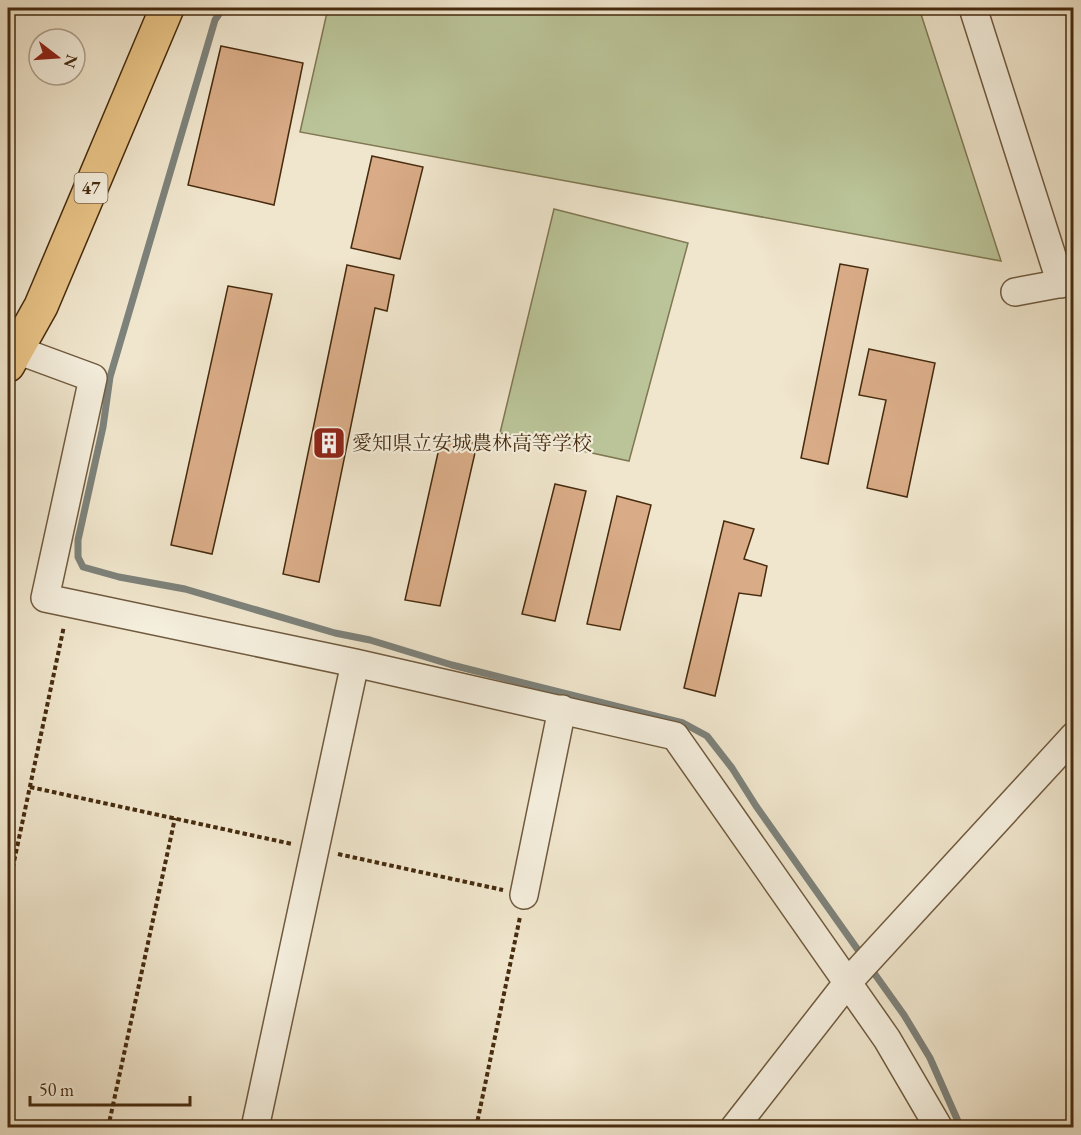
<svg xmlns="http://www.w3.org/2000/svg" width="1081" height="1135" font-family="'EB Garamond','Noto Serif JP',serif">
	<rect width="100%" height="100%" fill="#f0e6cd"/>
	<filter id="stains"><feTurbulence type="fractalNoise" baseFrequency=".00333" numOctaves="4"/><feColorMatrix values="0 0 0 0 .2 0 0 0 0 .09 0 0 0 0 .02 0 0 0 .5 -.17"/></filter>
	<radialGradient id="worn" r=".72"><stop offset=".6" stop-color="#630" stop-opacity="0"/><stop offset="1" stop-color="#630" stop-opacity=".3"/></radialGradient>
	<path fill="#bac498" stroke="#807853" stroke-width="1.5" d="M328 8H919L1001 261 300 132Z
		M554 209 688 243 629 461 500 433Z"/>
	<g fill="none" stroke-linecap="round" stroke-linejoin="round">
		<path stroke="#7d827b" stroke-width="7" d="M223 8 215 20 110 377 103 427 78 540V557L83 567 119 577 185 589 335 633 370 640 452 665 683 723 707 736 732 768 756 806 863 957
			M869 966 904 1015 930 1058 961 1128"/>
	</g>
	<path fill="#d9ac87" stroke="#462b0e" stroke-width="1.5" d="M221 46 303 63 274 205 188 185Z
		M372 156 423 167 400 259 351 248Z
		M840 264 868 269 828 464 801 458Z
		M347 265 394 275 387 311 375 308 319 582 283 574Z
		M228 286 272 294 212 554 171 545Z
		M869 349 935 363 907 497 867 488 886 400 859 395Z
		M442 435 477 444 440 606 405 600Z
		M555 484 586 491 555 621 522 614Z
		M617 496 651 505 620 630 587 624Z
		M724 521 754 529 744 559 767 566 761 596 739 593 715 696 684 688Z"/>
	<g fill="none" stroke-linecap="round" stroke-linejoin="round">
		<g stroke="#705a3e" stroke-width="30">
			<path id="minor" d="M973 8 1061 284
				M1015 292 1074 281
				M17 350 93 378 45 598 355 663 675 736 887 1039 939 1128
				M524 895 562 709
				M255 1128 355 663
				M734 1128 848 982 1074 736"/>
		</g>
		<g stroke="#462b0e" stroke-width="36">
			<path id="major" d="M8 365 41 306 167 8"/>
		</g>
		<path stroke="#462b0e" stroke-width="4" stroke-dasharray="4.5 3" stroke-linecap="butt" d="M30 787 292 844
			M338 854 503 890
			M8 890 64 626
			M108 1128 175 818
			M476 1128 520 917"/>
		<use href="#minor" stroke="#f5efde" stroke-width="27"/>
		<use href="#major" stroke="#e8c386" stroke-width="33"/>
	</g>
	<defs>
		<g id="building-square" transform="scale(1.725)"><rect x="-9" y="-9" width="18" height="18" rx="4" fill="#8f2418" stroke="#f5efde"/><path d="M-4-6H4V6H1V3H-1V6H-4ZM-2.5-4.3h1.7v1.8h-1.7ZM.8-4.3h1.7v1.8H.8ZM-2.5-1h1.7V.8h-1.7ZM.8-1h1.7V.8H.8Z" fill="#fff"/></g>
	</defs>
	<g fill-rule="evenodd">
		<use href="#building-square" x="329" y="443"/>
	</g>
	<g text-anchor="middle" stroke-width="4.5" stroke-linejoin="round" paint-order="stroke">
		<rect fill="#f5efde" stroke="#7a664c" stroke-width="1.5" x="74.5" y="173" width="33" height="30" rx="4.5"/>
		<g font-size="18" font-weight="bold" fill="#462b0e">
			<text x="91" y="194">47</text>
		</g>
		<g font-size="20" fill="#462b0e" stroke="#f5efde" text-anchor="start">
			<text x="352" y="450">愛知県立安城農林高等学校</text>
		</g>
	</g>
	<rect width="1081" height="1135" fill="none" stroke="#f0e6cd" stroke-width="30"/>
	<rect x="9" y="9" width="1063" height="1117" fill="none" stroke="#462b0e" stroke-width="3"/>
	<rect x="15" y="15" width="1051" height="1105" fill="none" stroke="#462b0e" stroke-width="1.5"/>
	<g transform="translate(57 57) rotate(107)"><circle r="28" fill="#f5efde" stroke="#afa18b" stroke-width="1.5"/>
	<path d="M0-4.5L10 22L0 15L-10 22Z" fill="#8f2418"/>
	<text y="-9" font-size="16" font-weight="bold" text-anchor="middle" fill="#462b0e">N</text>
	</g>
	<path d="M30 1096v9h160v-9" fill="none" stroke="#462b0e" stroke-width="3"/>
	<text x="39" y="1096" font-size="18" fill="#462b0e" stroke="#f5efde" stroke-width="4.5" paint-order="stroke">50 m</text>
	<rect width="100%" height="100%" filter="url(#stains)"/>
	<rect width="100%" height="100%" fill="url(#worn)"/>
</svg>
